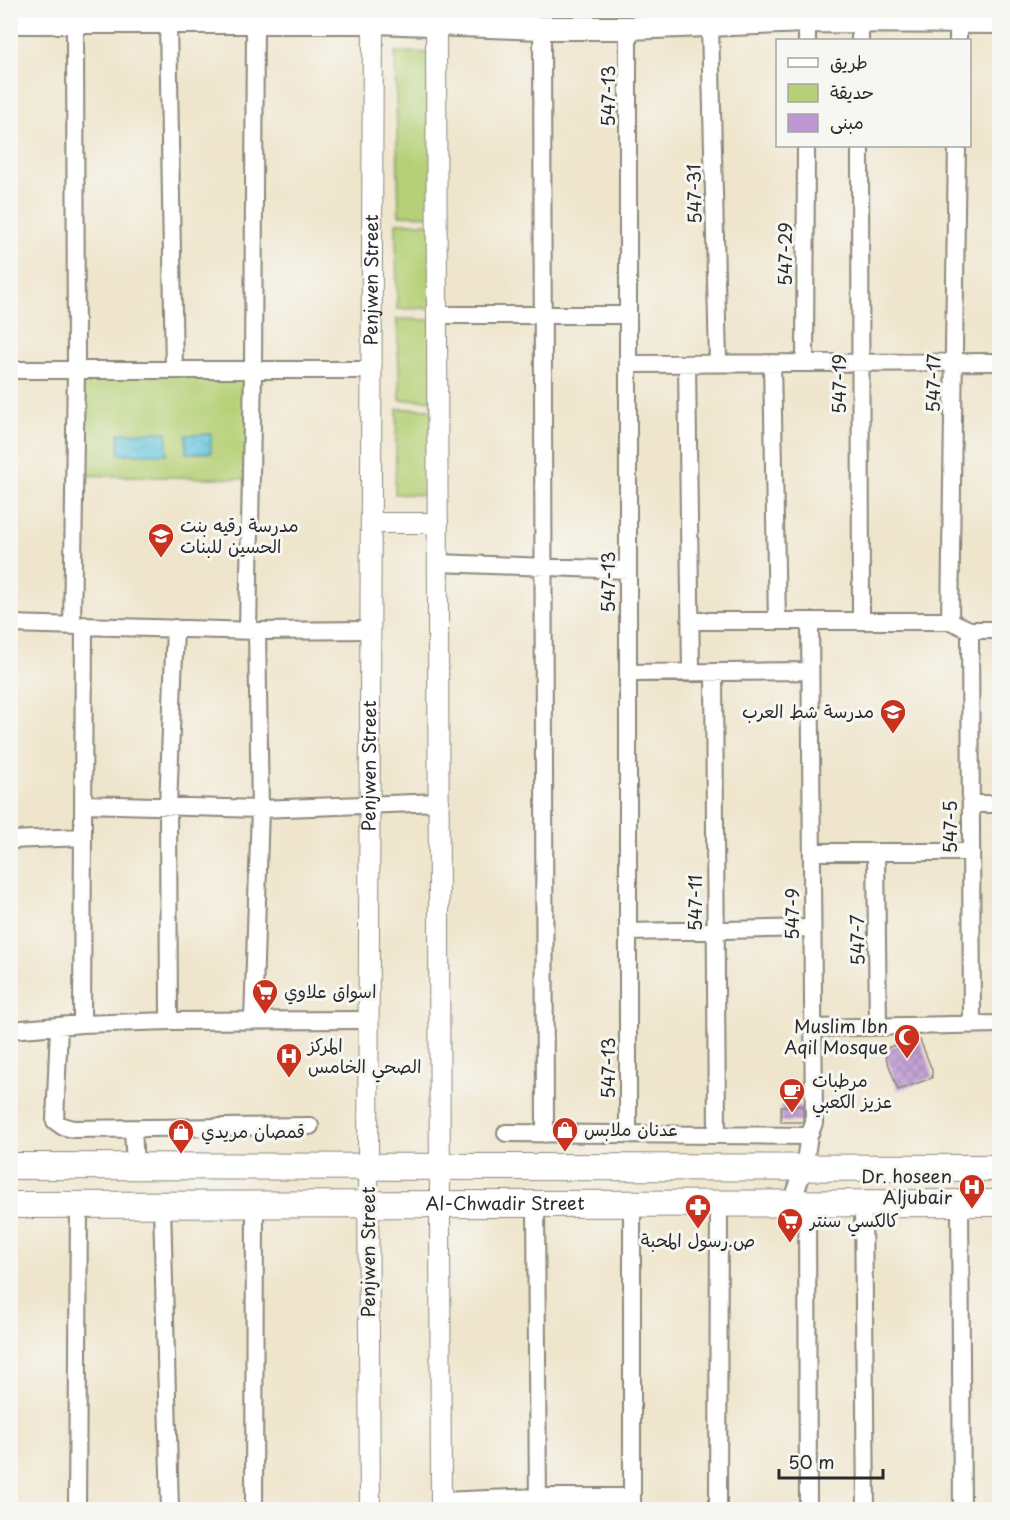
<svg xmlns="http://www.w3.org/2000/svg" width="1010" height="1520" font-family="'Playpen Sans','Playpen Sans Arabic',sans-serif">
	<defs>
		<pattern id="water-waves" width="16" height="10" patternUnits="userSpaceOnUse" patternTransform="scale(1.5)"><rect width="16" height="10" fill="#5ec5db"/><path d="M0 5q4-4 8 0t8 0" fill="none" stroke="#52a9bc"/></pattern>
		<pattern id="building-cross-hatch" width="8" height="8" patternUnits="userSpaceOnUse" patternTransform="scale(1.5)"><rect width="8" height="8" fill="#bd97d3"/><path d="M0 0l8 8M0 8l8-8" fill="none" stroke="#9a7bab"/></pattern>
	</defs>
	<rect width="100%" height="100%" fill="#f6f6f2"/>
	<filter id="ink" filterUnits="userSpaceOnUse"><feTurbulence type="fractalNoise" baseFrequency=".0167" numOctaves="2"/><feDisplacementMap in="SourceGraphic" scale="12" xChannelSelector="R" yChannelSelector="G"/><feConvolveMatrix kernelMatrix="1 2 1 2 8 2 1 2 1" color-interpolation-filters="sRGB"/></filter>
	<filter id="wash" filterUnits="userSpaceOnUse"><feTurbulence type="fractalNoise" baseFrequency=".008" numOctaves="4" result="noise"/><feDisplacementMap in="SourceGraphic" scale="24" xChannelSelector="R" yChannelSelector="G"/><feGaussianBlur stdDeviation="1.35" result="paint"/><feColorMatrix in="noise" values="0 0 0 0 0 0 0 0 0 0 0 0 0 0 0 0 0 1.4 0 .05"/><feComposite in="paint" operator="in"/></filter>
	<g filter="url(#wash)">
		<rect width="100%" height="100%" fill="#efe5cc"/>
		<path fill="#b5d076" stroke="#707e50" stroke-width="1.5" d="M395 52 434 53 433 216 399 215Z
			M396 223H433L434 308 397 309Z
			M397 319 432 320 434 400H400Z
			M76 370 253 371 250 479 75 475Z
			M397 409H434L433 495 395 494Z"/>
		<path fill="url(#water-waves)" stroke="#447883" stroke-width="1.5" d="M167 432V454H119V433Z
			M211 434V453H186V435Z"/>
		<g id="blocks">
			<path fill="url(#building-cross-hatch)" d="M914 1039 920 1040 932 1070V1078L898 1090 883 1049Z
				M781 1106H803V1122H781Z"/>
		</g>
	</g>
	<g filter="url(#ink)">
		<use href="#blocks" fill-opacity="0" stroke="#8d887c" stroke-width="1.5"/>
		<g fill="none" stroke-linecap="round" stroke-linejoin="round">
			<g stroke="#8d887c" stroke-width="20">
				<path id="minor" d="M168 22 174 370
					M710 24 718 363
					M542 28 545 1134
					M628 28V1135
					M807 40V21
					M860 40V22
					M958 40V22
					M860 146 861 621
					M438 315H628
					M772 363 777 621
					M805 363 806 146
					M628 364 1000 362
					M687 364 691 672
					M10 370H372
					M438 563 628 570
					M691 621H950L970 630H1000
					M950 621 957 146
					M10 624 257 631 371 630
					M72 626 76 370 75 22
					M248 629 253 371 255 22
					M970 630 972 1025
					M714 672 717 1135
					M628 673 810 671
					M83 804 260 809 440 802
					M971 804H1000
					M10 840 83 837
					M812 852H971
					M876 852 878 1027
					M628 932 812 928
					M169 1021 168 807 175 628
					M253 1021 260 809 257 631
					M82 1024 84 625
					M59 1027 55 1121 62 1126 73 1129 310 1126
					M813 1028 1000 1024
					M10 1030 82 1024 169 1021 369 1020
					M133 1129 135 1166
					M506 1133 809 1136
					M632 1203V1510
					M792 1203 804 1167 809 1136 814 1123 810 621
					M807 1203 808 1510
					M536 1204 538 1510
					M863 1204 866 1510
					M960 1204 962 1510
					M162 1205 170 1510
					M441 1501 538 1497H632
					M77 1510 79 1205
					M254 1510 255 1205
					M718 1510 719 1203"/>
			</g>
			<g stroke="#8d887c" stroke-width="22">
				<g id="tertiary">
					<path d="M436 24 441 1510"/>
					<path d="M371 523H438"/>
					<path id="s1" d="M370 1510 368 1167 373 22"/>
				</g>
			</g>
			<g stroke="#8d887c" stroke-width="26">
				<path id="secondary" d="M10 22H373L542 28H628L807 21 1000 22"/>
			</g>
			<g stroke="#8d887c" stroke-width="28">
				<g id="primary">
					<path d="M10 1166 1000 1168"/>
					<path id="s2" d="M10 1205 1000 1203"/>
				</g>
			</g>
			<use href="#minor" stroke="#fff" stroke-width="16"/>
			<use href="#tertiary" stroke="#fff" stroke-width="20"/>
			<use href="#secondary" stroke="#fff" stroke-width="22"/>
			<use href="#primary" stroke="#fff" stroke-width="26"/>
		</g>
	</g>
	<defs>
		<g id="school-pin" transform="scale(1.35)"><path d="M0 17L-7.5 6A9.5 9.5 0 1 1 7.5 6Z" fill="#c8321e" stroke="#f6f6f2"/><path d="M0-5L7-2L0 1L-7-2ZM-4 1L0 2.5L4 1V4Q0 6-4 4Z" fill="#fff"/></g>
		<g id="supermarket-pin" transform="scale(1.35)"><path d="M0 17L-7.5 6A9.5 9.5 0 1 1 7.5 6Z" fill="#c8321e" stroke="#f6f6f2"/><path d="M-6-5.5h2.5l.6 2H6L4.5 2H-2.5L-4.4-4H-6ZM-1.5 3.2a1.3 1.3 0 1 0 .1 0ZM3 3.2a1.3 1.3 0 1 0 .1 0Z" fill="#fff"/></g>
		<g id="mosque-pin" transform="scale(1.35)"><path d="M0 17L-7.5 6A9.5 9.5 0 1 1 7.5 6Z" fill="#c8321e" stroke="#f6f6f2"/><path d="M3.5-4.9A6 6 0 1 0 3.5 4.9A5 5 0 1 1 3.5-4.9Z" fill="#fff"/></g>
		<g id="hospital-pin" transform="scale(1.35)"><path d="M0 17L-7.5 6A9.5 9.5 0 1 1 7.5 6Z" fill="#c8321e" stroke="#f6f6f2"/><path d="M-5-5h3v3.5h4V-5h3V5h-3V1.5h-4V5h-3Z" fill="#fff"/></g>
		<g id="cafe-pin" transform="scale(1.35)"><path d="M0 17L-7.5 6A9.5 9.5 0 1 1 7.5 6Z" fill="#c8321e" stroke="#f6f6f2"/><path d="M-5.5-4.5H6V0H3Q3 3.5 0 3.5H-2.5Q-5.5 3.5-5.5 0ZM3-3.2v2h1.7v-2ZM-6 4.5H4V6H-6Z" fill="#fff"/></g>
		<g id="shop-pin" transform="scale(1.35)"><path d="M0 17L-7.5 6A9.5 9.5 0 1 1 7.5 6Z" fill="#c8321e" stroke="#f6f6f2"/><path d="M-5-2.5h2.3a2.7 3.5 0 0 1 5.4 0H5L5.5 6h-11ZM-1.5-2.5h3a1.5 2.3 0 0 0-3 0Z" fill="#fff"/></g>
		<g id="pharmacy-pin" transform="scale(1.35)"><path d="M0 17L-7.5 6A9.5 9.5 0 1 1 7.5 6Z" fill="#c8321e" stroke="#f6f6f2"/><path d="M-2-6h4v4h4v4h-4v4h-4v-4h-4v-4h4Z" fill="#fff"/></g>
	</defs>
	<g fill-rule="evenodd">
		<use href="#school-pin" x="161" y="536"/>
		<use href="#school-pin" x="893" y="712"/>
		<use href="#supermarket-pin" x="265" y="992"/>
		<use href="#mosque-pin" x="907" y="1037"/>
		<use href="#hospital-pin" x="289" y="1056"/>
		<use href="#cafe-pin" x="792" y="1091"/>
		<use href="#shop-pin" x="565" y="1130"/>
		<use href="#shop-pin" x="181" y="1132"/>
		<use href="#hospital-pin" x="972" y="1187"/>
		<use href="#pharmacy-pin" x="698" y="1207"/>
		<use href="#supermarket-pin" x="790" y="1221"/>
	</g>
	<g text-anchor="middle" stroke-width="6" stroke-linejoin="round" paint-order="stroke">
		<g font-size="18" fill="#2b2b2b" stroke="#f6f6f2">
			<text transform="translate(609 96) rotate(-90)" y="6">547-13</text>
			<text transform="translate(695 194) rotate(-91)" y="6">547-31</text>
			<text transform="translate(786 254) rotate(-90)" y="6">547-29</text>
			<text dy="6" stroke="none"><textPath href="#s1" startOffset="1230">Penjwen Street</textPath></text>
			<text transform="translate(934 383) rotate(-89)" y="6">547-17</text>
			<text transform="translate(840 384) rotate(-90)" y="6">547-19</text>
			<text transform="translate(609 582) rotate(-90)" y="6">547-13</text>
			<text dy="6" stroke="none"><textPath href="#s1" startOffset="744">Penjwen Street</textPath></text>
			<text transform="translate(951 827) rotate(-90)" y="6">547-5</text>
			<text transform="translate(696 903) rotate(-90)" y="6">547-11</text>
			<text transform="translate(793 914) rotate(-90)" y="6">547-9</text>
			<text transform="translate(858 940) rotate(-91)" y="6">547-7</text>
			<text transform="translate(609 1068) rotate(-90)" y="6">547-13</text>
			<text dy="6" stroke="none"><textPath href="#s2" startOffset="495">Al-Chwadir Street</textPath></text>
			<text transform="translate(369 1252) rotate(-90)" y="6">Penjwen Street</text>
		</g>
		<g font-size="18" fill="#2b2b2b" stroke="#f6f6f2" text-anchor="start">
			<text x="180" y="532">مدرسة رقيه بنت<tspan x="180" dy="21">الحسين للبنات</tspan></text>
			<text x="874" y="718" text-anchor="end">مدرسة شط العرب</text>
			<text x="284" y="998">اسواق علاوي</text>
			<text x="888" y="1033" text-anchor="end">Muslim Ibn<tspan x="888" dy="21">Aqil Mosque</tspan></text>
			<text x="308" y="1052">المركز<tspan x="308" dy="21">الصحي الخامس</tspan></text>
			<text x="812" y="1087">مرطبات<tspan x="812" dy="21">عزيز الكعبي</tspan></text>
			<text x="584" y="1136">عدنان ملابس</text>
			<text x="201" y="1138">قمصان مريدي</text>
			<text x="952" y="1183" text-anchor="end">Dr. hoseen<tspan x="952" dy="21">Aljubair</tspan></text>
			<text x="810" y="1227">كالكسي سنتر</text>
			<text x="698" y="1247" text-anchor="middle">ص.رسول المحبة</text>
		</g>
	</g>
	<rect width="1010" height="1520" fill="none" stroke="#f6f6f2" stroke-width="36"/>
	<rect x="776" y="39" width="195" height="108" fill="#f6f6f2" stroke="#a5a5a2" stroke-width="1.5"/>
	<rect x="788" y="58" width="30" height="9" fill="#ffffff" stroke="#a5a5a2" stroke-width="1.5"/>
	<text x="830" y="69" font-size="18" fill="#2b2b2b">طريق</text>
	<rect x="788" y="84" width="30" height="18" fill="#b5d076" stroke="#a5a5a2" stroke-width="1.5"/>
	<text x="830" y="99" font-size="18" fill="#2b2b2b">حديقة</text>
	<rect x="788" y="114" width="30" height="18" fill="#bd97d3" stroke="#a5a5a2" stroke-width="1.5"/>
	<text x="830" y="129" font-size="18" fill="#2b2b2b">مبنى</text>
	<path d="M779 1469v9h104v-9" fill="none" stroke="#2b2b2b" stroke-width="3"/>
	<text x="788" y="1469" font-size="18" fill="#2b2b2b" stroke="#f6f6f2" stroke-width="4.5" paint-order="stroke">50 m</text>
</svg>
